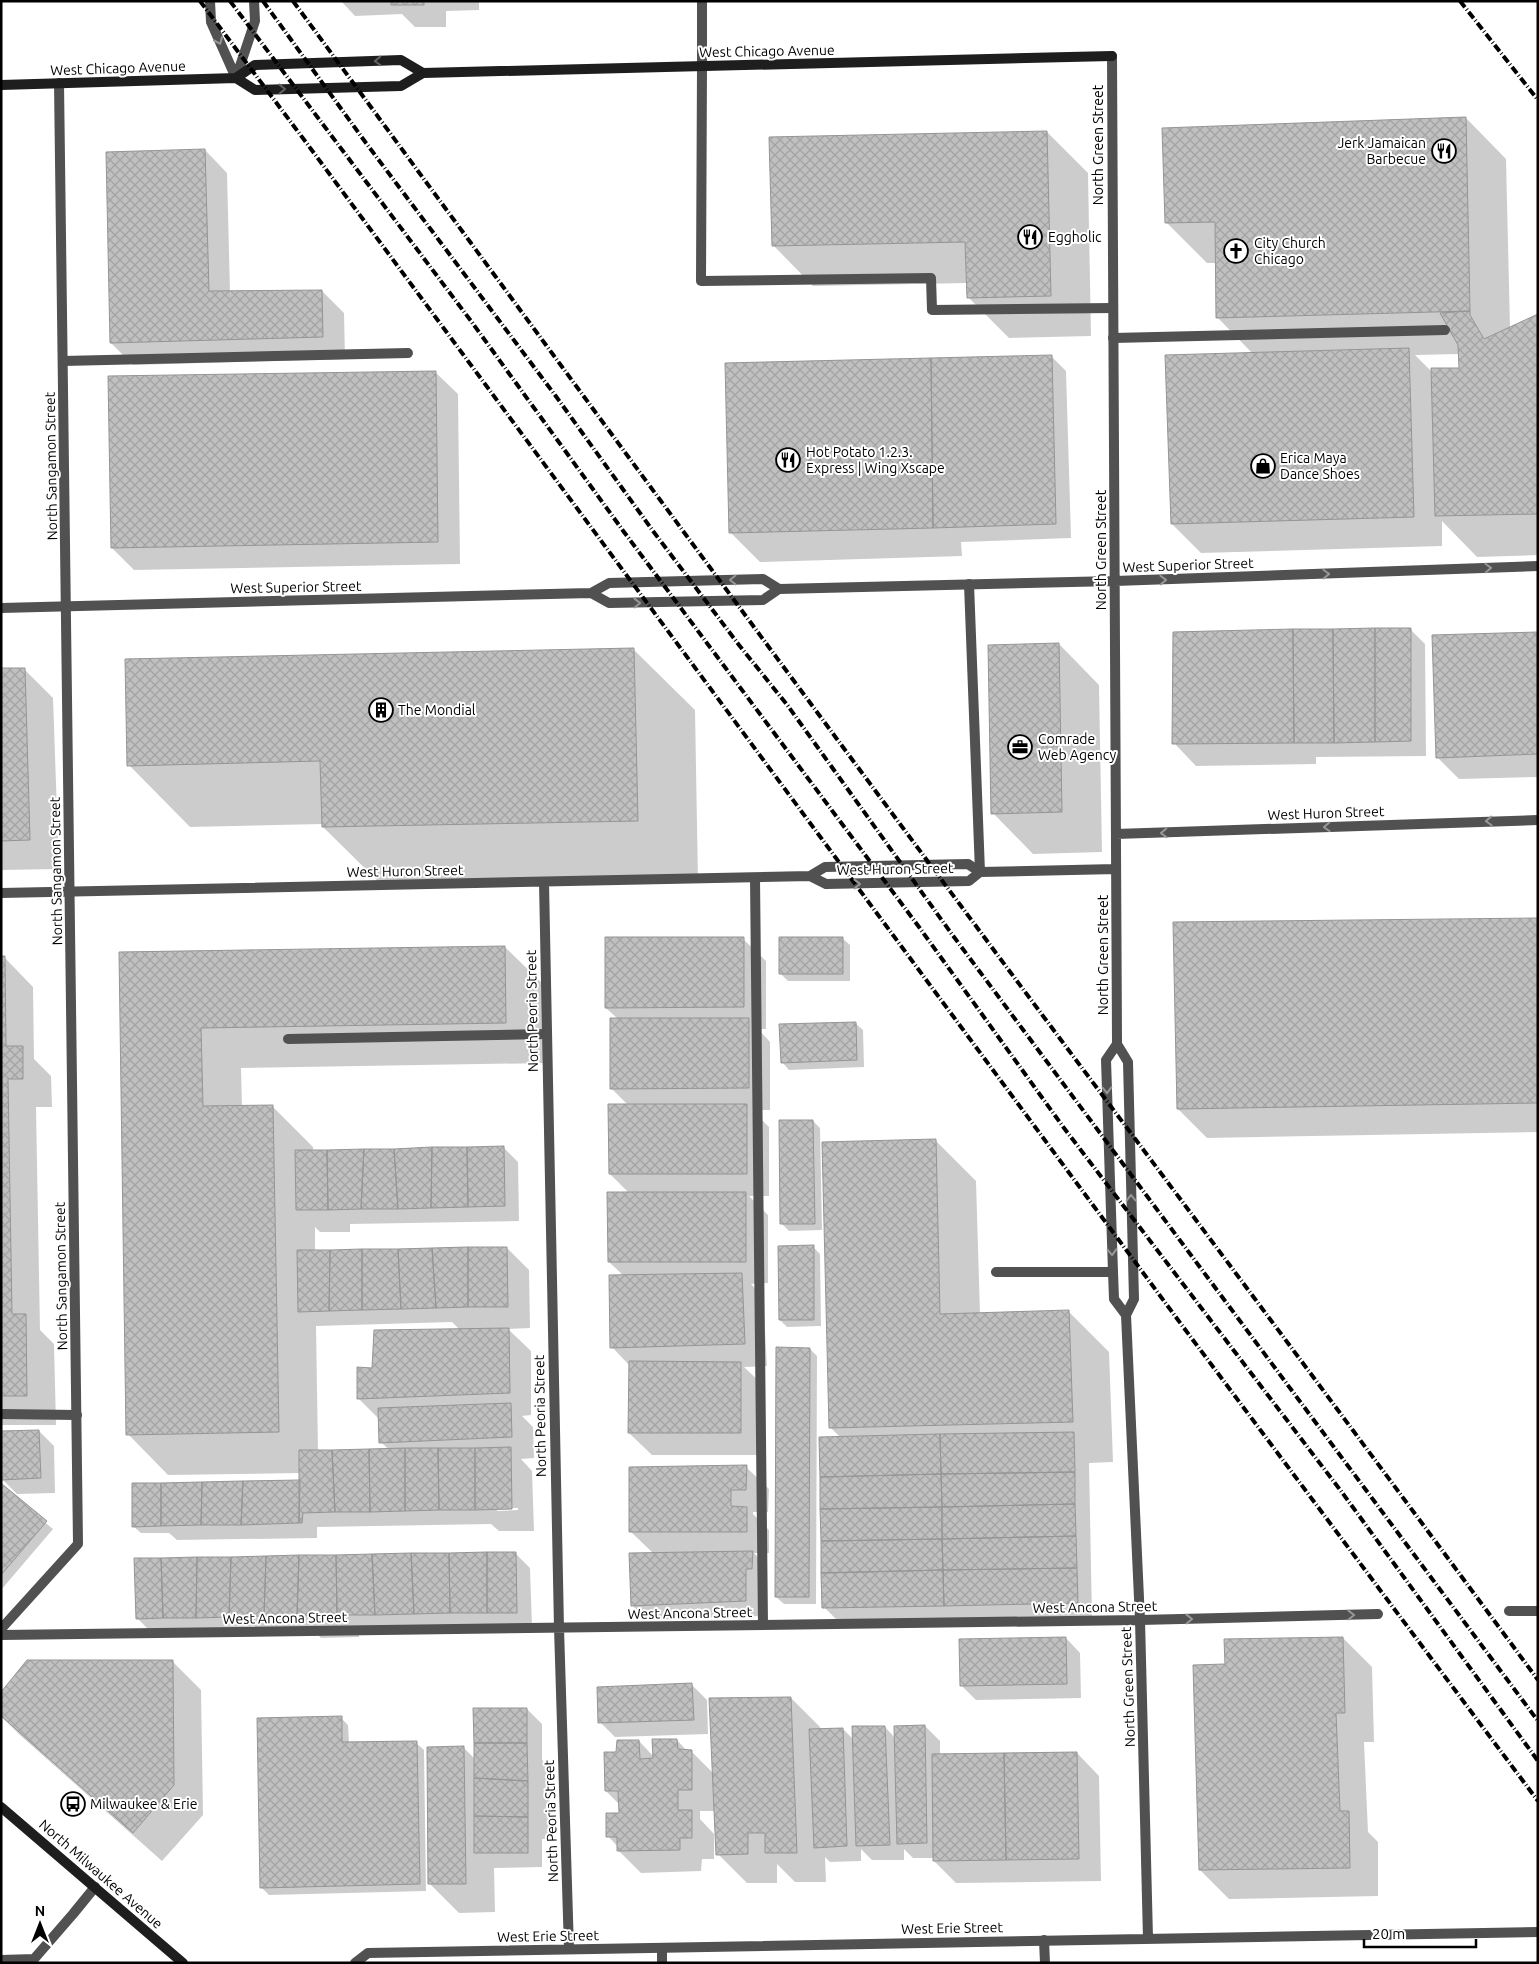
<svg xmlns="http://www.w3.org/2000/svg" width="1539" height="1964" font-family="Ubuntu,sans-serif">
	<defs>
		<pattern id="building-cross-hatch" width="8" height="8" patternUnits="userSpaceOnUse" patternTransform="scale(1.25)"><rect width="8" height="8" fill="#c0c0c0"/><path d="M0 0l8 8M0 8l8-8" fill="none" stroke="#a3a3a3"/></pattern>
	</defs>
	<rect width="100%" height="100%" fill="#fff"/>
	<path fill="#0003" fill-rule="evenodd" d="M341 1H479V10L446 11V27H415L402 14 355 16Z
		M1466 118 1506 159 1510 328 1538 315V555L1477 557 1442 521V546L1201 553 1172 524 1253 354 1218 318 1217 263H1207L1166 222ZM1460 354V370L1433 373 1415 355Z
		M1047 132 1088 173 1091 336 1009 338 968 297 967 283 813 286 773 245Z
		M205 150 227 173 230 292 322 291 344 313 345 359 133 365 111 343Z
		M1051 356 1066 371 1071 538 961 542 962 556 760 562 731 533Z
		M435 372 458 394 460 564 134 570 112 548Z
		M1410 629 1425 644 1426 756 1316 757V764L1196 766 1174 743Z
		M1538 633V777L1459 779 1437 757Z
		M1059 644 1099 685 1102 852 1033 854 993 813Z
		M633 649 695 710 698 882 385 888 323 827V824L190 827 129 765Z
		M24 669 53 698 59 869 1 870V670Z
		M1538 919V1132L1207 1138 1178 1109Z
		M842 938 850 945V981H788L781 974Z
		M743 939 766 961V1029H758L770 1042V1110H752L769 1127V1196H749L768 1215V1283L751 1284 763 1297 767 1366 744 1367 763 1385V1455H652L629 1433 630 1366 612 1347 624 1276 609 1262 629 1193 610 1174 628 1105 611 1088 618 1019 606 1008Z
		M505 947 546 987 547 1063 241 1068 242 1107 272 1106 313 1147V1151L503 1147 518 1162 519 1221 350 1224V1232H320L315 1227V1251L507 1248 529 1270 530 1328 508 1329 531 1351V1415L522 1416 533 1427 534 1458 521 1459 532 1471 534 1531H499L491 1524 317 1527V1538L177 1540 169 1533H141L133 1526 301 1481V1473L168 1475 128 1434 120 953ZM452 1322 460 1330 373 1369 359 1399 380 1420 381 1442 389 1450 318 1451 316 1326ZM497 1508H518V1510L497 1511Z
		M1 957H4L33 987 34 1059 51 1076 52 1107H36L40 1330 54 1344 56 1425H1Z
		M855 1023 863 1030 864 1067 789 1070 782 1062Z
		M813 1121 820 1128 822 1230 789 1231 782 1224Z
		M935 1140 976 1181 980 1314 1068 1311 1109 1352 1113 1462 1089 1463 1092 1618 839 1622 824 1607 840 1437 830 1427Z
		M813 1247 820 1254 821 1326 787 1327 780 1320Z
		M810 1349 817 1356 816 1604H784L776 1597Z
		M39 1431 54 1446 55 1493 17 1494 2 1479Z
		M746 1467 769 1489 768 1512H753V1514L769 1530V1553H754L767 1567 760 1616 647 1620 632 1605 654 1554 630 1531Z
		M1 1487 53 1529 1 1590Z
		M515 1553 530 1568 532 1627 359 1630V1637L321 1638 314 1631 152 1633 137 1618Z
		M1066 1638 1080 1653 1081 1698 976 1700 961 1685Z
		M1343 1638 1372 1667 1374 1742H1364L1368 1832 1378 1842V1896L1229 1899 1200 1870Z
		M172 1661 201 1690 203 1815 162 1861 20 1735 1 1716Z
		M692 1685 707 1700 708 1734 615 1737 600 1722Z
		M791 1698 820 1727V1730L843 1729 854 1740 885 1727 895 1738 925 1726 940 1741V1755L1077 1753 1099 1776 1101 1881 956 1883 934 1861V1858H913L904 1849V1860H872L861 1849V1861L830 1862 825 1857 826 1882H795L777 1864V1883H747L718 1854 716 1811H700V1819L714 1834V1859H702L701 1871 641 1873 618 1850V1847L608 1836 621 1815 620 1805 606 1791 617 1753 639 1741 654 1757 677 1740 687 1751H691L714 1774Z
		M527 1709 542 1724V1760L549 1767 550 1839H542V1867L494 1868 495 1912 459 1913 430 1884 464 1748 475 1759Z
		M341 1718 348 1725 349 1743H416L424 1750 426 1891 269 1895 262 1888Z"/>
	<path fill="url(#building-cross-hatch)" stroke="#959595" d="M391 1H424V5H391Z
		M1466 117 1470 311 1216 318 1215 222 1165 223 1162 128Z
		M1047 131 1051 296 967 298 965 242 772 246 769 137Z
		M205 149 209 291 322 290 323 337 110 343 106 152Z
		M1470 311V315L1484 339 1538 314V514L1435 516 1431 368H1459L1458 345 1440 313Z
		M1409 348 1414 517 1171 524 1165 355Z
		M1052 355 1056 524 933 528 931 358Z
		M931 358 933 528 729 533 725 363Z
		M436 371 438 542 111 548 108 376Z
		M1375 628H1411V741L1375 742Z
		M1375 628V742L1334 743 1333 629Z
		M1293 629H1333L1334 743H1294Z
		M1293 629 1294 743 1172 744 1173 632Z
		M1538 632V754L1436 758 1432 635Z
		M1059 643 1062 812 991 814 988 645Z
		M634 648 638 821 322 827 320 761 127 766 125 659Z
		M1 668H25L30 840 1 841Z
		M1538 918V1103L1177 1109 1173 922Z
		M605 937H744V1007L605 1008Z
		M779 937H843V974H779Z
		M505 946 506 1023 201 1028 203 1106 273 1105 279 1432 126 1435 119 952Z
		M1 956H5L6 1046H23V1079H8L12 1314H26L27 1396H1Z
		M610 1018H749V1088L610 1089Z
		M856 1022 857 1060 781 1063 779 1024Z
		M608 1104H747V1174H609Z
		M779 1120H813L815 1224H780Z
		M936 1139 940 1314 1069 1310 1073 1422 829 1428 822 1142Z
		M504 1146 505 1206 468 1207 467 1147Z
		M432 1147H467L468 1207 431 1208Z
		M432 1147 431 1208 398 1209 394 1149Z
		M364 1149 361 1209 328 1210 327 1150Z
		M364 1149H394L398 1209H361Z
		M295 1150H327L328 1210H296Z
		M607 1192H746V1262H608Z
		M814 1245V1320H779L778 1246Z
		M468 1247V1307L436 1308 432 1248Z
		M468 1247H507L508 1307H468Z
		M432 1248 436 1308 401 1309 398 1249Z
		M362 1249V1310L329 1311 330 1250Z
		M362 1249H398L401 1309 362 1310Z
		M297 1250H330L329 1311 298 1312Z
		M742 1273 745 1344 610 1348 609 1275Z
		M509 1328 510 1393 357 1399V1367L372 1368 374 1330Z
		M776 1347 810 1348 809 1597H775Z
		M629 1361 741 1362V1433H628Z
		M511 1403 512 1437 379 1443 378 1408Z
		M39 1430 41 1478 1 1480V1431Z
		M1074 1432 1075 1472 941 1474 940 1434Z
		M940 1434 941 1474 820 1477 819 1437Z
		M511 1447 512 1509 475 1510V1448Z
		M405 1448V1511L370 1512 369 1449Z
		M405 1448H438L439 1510 405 1511Z
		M438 1448H475V1510H439Z
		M369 1449 370 1512H335L332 1450Z
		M299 1450H332L335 1512 303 1513 302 1523H299Z
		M747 1465 746 1490H731V1506L747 1507V1532H629V1467Z
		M1075 1472V1504L942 1507 941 1474Z
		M941 1474 942 1507 820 1509V1477Z
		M300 1480 299 1523 241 1525 243 1481Z
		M243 1481 241 1525H201L202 1482Z
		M202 1482 201 1525 161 1526V1483Z
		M132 1483H161V1526L132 1527Z
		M2 1484 47 1521 1 1575V1485Z
		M1075 1504 1076 1536 942 1539V1507Z
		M942 1507V1539L821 1541 820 1509Z
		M1076 1536 1077 1568 943 1570 942 1539Z
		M942 1539 943 1570 821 1573V1541Z
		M753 1551 752 1569H746V1601L631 1606 629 1553Z
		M487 1552H516L517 1613H487Z
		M487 1552V1613H450L449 1553Z
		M411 1553 414 1614 375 1615 372 1554Z
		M411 1553H449L450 1613 414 1614Z
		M372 1554 375 1615H337L336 1555Z
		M299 1555H336L337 1615 297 1616Z
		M299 1555 297 1616H264L266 1556Z
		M266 1556 264 1616 229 1617 231 1557Z
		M197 1557H231L229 1617 196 1618Z
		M197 1557 196 1618H163L161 1558Z
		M134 1558H161L163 1618 136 1619Z
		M1077 1568 1078 1603 944 1606 943 1570Z
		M943 1570 944 1606 822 1608 821 1573Z
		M1066 1637 1067 1684 960 1686 959 1639Z
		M1343 1637 1345 1713H1336L1340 1811H1349L1350 1868 1199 1870 1193 1665 1225 1664 1224 1639Z
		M27 1660H173L174 1785 133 1833 1 1716V1692Z
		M692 1683 694 1720 598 1723 597 1687Z
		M791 1697 797 1853H765V1833H748V1854L716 1855 709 1698Z
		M473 1708H527V1743H474Z
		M342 1716V1742L417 1741 420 1884 260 1888 257 1718Z
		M925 1725 927 1843 897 1844 894 1726Z
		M852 1726H885L890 1845 856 1846Z
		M843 1728 847 1846 814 1848 809 1729Z
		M652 1739H677L678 1749 692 1750V1790H678V1810H692V1838H680V1850L617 1851V1837H606V1813H619L618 1791H605L604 1752H616L617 1740H639L640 1759 653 1758Z
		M474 1743H527L528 1781 474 1778Z
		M464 1746 466 1884H428L427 1747Z
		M1077 1752 1079 1859 1006 1860 1004 1753Z
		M1004 1753 1006 1860 933 1861 932 1754Z
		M474 1778 528 1781V1817L474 1816Z
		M474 1816 528 1817V1853H474Z"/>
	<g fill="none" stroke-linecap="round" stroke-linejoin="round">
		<path stroke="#515151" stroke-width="10" d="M702 67 701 281 931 278 932 310 1113 308
			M1113 338 1445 330
			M63 361 408 353
			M969 584 980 872
			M755 878 763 1625
			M288 1039 546 1034
			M996 1272H1113
			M1 1414 77 1415
			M1509 1611H1538
			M1140 1620 1378 1614
			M1044 1940 1045 1963
			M662 1948V1963"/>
		<path stroke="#515151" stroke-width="10" d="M210 1 211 22 236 78
			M702 1V67
			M1112 56 1117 1044 1128 1062 1134 1299 1126 1315 1140 1620 1148 1938
			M236 78 255 21 254 1
			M591 593 609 603 763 600 779 589 1115 581 1538 566
			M1 608 591 593 609 583 763 579 779 589
			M1116 834 1538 820
			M810 876 825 867 968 864 980 872 1116 869
			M544 882 559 1628 569 1949
			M1 893 810 876 826 884 969 881 980 872
			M1117 1044 1106 1060 1113 1272 1114 1299 1126 1315
			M1 1629 78 1544 59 83
			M1 1635 1140 1620
			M1 1960 34 1959 73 1914 95 1887
			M355 1963 368 1953 1538 1932"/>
		<path stroke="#1e1e1e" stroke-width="10" d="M236 78 255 65 401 60 423 73
			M1 85 236 78 255 90 401 86 423 73 1112 56
			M1 1807 183 1963"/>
		<path stroke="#000" stroke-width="4" stroke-dasharray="8 2.5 1 2.5" stroke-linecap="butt" d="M200 1 308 145 1181 1324 1538 1801
			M230 1 471 321 624 532 919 927 1064 1128 1341 1491 1538 1761
			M263 1 366 143 555 395 653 531 739 645 788 706 951 933 1538 1721
			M293 1C548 348 803 695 1061 1040 1221 1253 1380 1466 1538 1680
			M1460 1 1538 100"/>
	</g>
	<defs><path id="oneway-chevron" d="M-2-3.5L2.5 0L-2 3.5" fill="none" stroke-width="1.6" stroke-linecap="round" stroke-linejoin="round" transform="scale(1.25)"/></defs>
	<g stroke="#979797">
		<use href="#oneway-chevron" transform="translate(219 41) rotate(66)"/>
		<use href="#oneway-chevron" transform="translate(1488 568) rotate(-2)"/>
		<use href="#oneway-chevron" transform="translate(1326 574) rotate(-2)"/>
		<use href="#oneway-chevron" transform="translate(733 580) rotate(179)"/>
		<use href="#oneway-chevron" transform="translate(1163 580) rotate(-2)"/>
		<use href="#oneway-chevron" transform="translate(637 603) rotate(-1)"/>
		<use href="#oneway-chevron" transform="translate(1489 821) rotate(178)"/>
		<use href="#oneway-chevron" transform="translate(1327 827) rotate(178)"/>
		<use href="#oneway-chevron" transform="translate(1164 833) rotate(178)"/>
		<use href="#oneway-chevron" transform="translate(857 884) rotate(-1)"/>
		<use href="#oneway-chevron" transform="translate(1107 1090) rotate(88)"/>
		<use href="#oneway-chevron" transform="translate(1131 1198) rotate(-91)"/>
		<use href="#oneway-chevron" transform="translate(1112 1252) rotate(88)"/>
		<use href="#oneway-chevron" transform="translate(1351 1615) rotate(-1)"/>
		<use href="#oneway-chevron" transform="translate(1189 1619) rotate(-1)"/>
	</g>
	<g stroke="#626262">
		<use href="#oneway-chevron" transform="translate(378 61) rotate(178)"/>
		<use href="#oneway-chevron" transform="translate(282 89) rotate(-1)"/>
	</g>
	<defs>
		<g id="restaurant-ring" transform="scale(1.25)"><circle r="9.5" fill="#fff" stroke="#000" stroke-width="1.5"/><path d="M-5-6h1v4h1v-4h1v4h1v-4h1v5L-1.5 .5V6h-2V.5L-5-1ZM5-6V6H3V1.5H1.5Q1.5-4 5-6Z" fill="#000"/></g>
		<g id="church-ring" transform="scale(1.25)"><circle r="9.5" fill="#fff" stroke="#000" stroke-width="1.5"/><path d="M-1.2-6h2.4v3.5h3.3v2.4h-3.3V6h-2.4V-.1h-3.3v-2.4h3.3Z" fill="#000"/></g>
		<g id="shop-ring" transform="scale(1.25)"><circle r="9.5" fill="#fff" stroke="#000" stroke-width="1.5"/><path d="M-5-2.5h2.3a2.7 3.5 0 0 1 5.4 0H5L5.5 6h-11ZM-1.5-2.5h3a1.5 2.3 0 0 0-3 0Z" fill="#000"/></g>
		<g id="building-ring" transform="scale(1.25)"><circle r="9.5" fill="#fff" stroke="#000" stroke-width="1.5"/><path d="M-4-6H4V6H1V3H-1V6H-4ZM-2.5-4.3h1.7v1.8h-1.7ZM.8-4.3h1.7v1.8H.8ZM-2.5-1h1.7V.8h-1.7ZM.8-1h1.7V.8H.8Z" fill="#000"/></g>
		<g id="office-ring" transform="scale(1.25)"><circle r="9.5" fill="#fff" stroke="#000" stroke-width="1.5"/><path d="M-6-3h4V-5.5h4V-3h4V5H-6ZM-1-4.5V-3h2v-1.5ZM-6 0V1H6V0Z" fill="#000"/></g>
		<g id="bus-ring" transform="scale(1.25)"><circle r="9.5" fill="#fff" stroke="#000" stroke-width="1.5"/><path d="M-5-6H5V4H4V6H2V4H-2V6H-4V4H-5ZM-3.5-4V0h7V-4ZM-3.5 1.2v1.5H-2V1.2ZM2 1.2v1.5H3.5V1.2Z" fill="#000"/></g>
	</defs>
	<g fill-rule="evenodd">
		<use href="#restaurant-ring" x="1444" y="151"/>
		<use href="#restaurant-ring" x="1030" y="237"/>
		<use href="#church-ring" x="1236" y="251"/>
		<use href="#restaurant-ring" x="788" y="460"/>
		<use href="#shop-ring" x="1263" y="466"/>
		<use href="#building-ring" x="381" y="710"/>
		<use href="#office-ring" x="1020" y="747"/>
		<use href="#bus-ring" x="73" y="1804"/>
	</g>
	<g text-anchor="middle" stroke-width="4" stroke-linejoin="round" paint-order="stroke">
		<g font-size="14" fill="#000" stroke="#fff">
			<text transform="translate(767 51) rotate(-1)" y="5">West Chicago Avenue</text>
			<text transform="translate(118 68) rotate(-2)" y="5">West Chicago Avenue</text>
			<text transform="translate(1098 145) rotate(-90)" y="5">North Green Street</text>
			<text transform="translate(51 466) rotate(-91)" y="5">North Sangamon Street</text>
			<text transform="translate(1101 550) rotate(-90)" y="5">North Green Street</text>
			<text transform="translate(1188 565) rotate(-2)" y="5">West Superior Street</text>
			<text transform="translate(296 587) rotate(-1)" y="5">West Superior Street</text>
			<text transform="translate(1326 813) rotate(-2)" y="5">West Huron Street</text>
			<text transform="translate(895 869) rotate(-1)" y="5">West Huron Street</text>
			<text transform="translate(56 871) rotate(-91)" y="5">North Sangamon Street</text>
			<text transform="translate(405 871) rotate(-1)" y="5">West Huron Street</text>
			<text transform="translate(1103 955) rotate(-90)" y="5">North Green Street</text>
			<text transform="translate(532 1011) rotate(-91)" y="5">North Peoria Street</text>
			<text transform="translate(61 1276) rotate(-91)" y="5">North Sangamon Street</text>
			<text transform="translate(540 1416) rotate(-91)" y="5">North Peoria Street</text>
			<text transform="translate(1095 1607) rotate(-1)" y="5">West Ancona Street</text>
			<text transform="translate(690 1613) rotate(-1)" y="5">West Ancona Street</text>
			<text transform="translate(285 1618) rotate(-1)" y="5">West Ancona Street</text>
			<text transform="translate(1128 1687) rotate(-92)" y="5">North Green Street</text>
			<text transform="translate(551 1821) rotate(-92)" y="5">North Peoria Street</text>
			<text transform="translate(101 1874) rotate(41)" y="5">North Milwaukee Avenue</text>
			<text transform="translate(952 1928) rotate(-1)" y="5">West Erie Street</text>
			<text transform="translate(548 1936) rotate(-1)" y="5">West Erie Street</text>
		</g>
		<g font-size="14" fill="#000" stroke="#fff" text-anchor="start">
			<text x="1426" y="148" text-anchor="end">Jerk Jamaican<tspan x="1426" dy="16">Barbecue</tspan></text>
			<text x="1048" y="242">Eggholic</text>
			<text x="1254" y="248">City Church<tspan x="1254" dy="16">Chicago</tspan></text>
			<text x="806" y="457">Hot Potato 1.2.3.<tspan x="806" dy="16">Express | Wing Xscape</tspan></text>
			<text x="1280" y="463">Erica Maya<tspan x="1280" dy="16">Dance Shoes</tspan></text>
			<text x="398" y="715">The Mondial</text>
			<text x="1038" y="744">Comrade<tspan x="1038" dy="16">Web Agency</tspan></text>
			<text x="90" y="1809">Milwaukee &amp; Erie</text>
		</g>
	</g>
	<rect width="1539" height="1964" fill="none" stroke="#000000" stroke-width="5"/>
	<g transform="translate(40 1924)" stroke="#ffffff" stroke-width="4" paint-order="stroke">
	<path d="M0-4L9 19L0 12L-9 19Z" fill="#000000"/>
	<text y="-8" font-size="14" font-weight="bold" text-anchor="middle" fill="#000000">N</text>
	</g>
	<path d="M1364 1939v8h112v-8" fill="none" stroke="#000000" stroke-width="2.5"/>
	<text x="1372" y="1939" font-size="15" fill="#000000" stroke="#ffffff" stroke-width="4" paint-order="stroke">20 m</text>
</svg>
